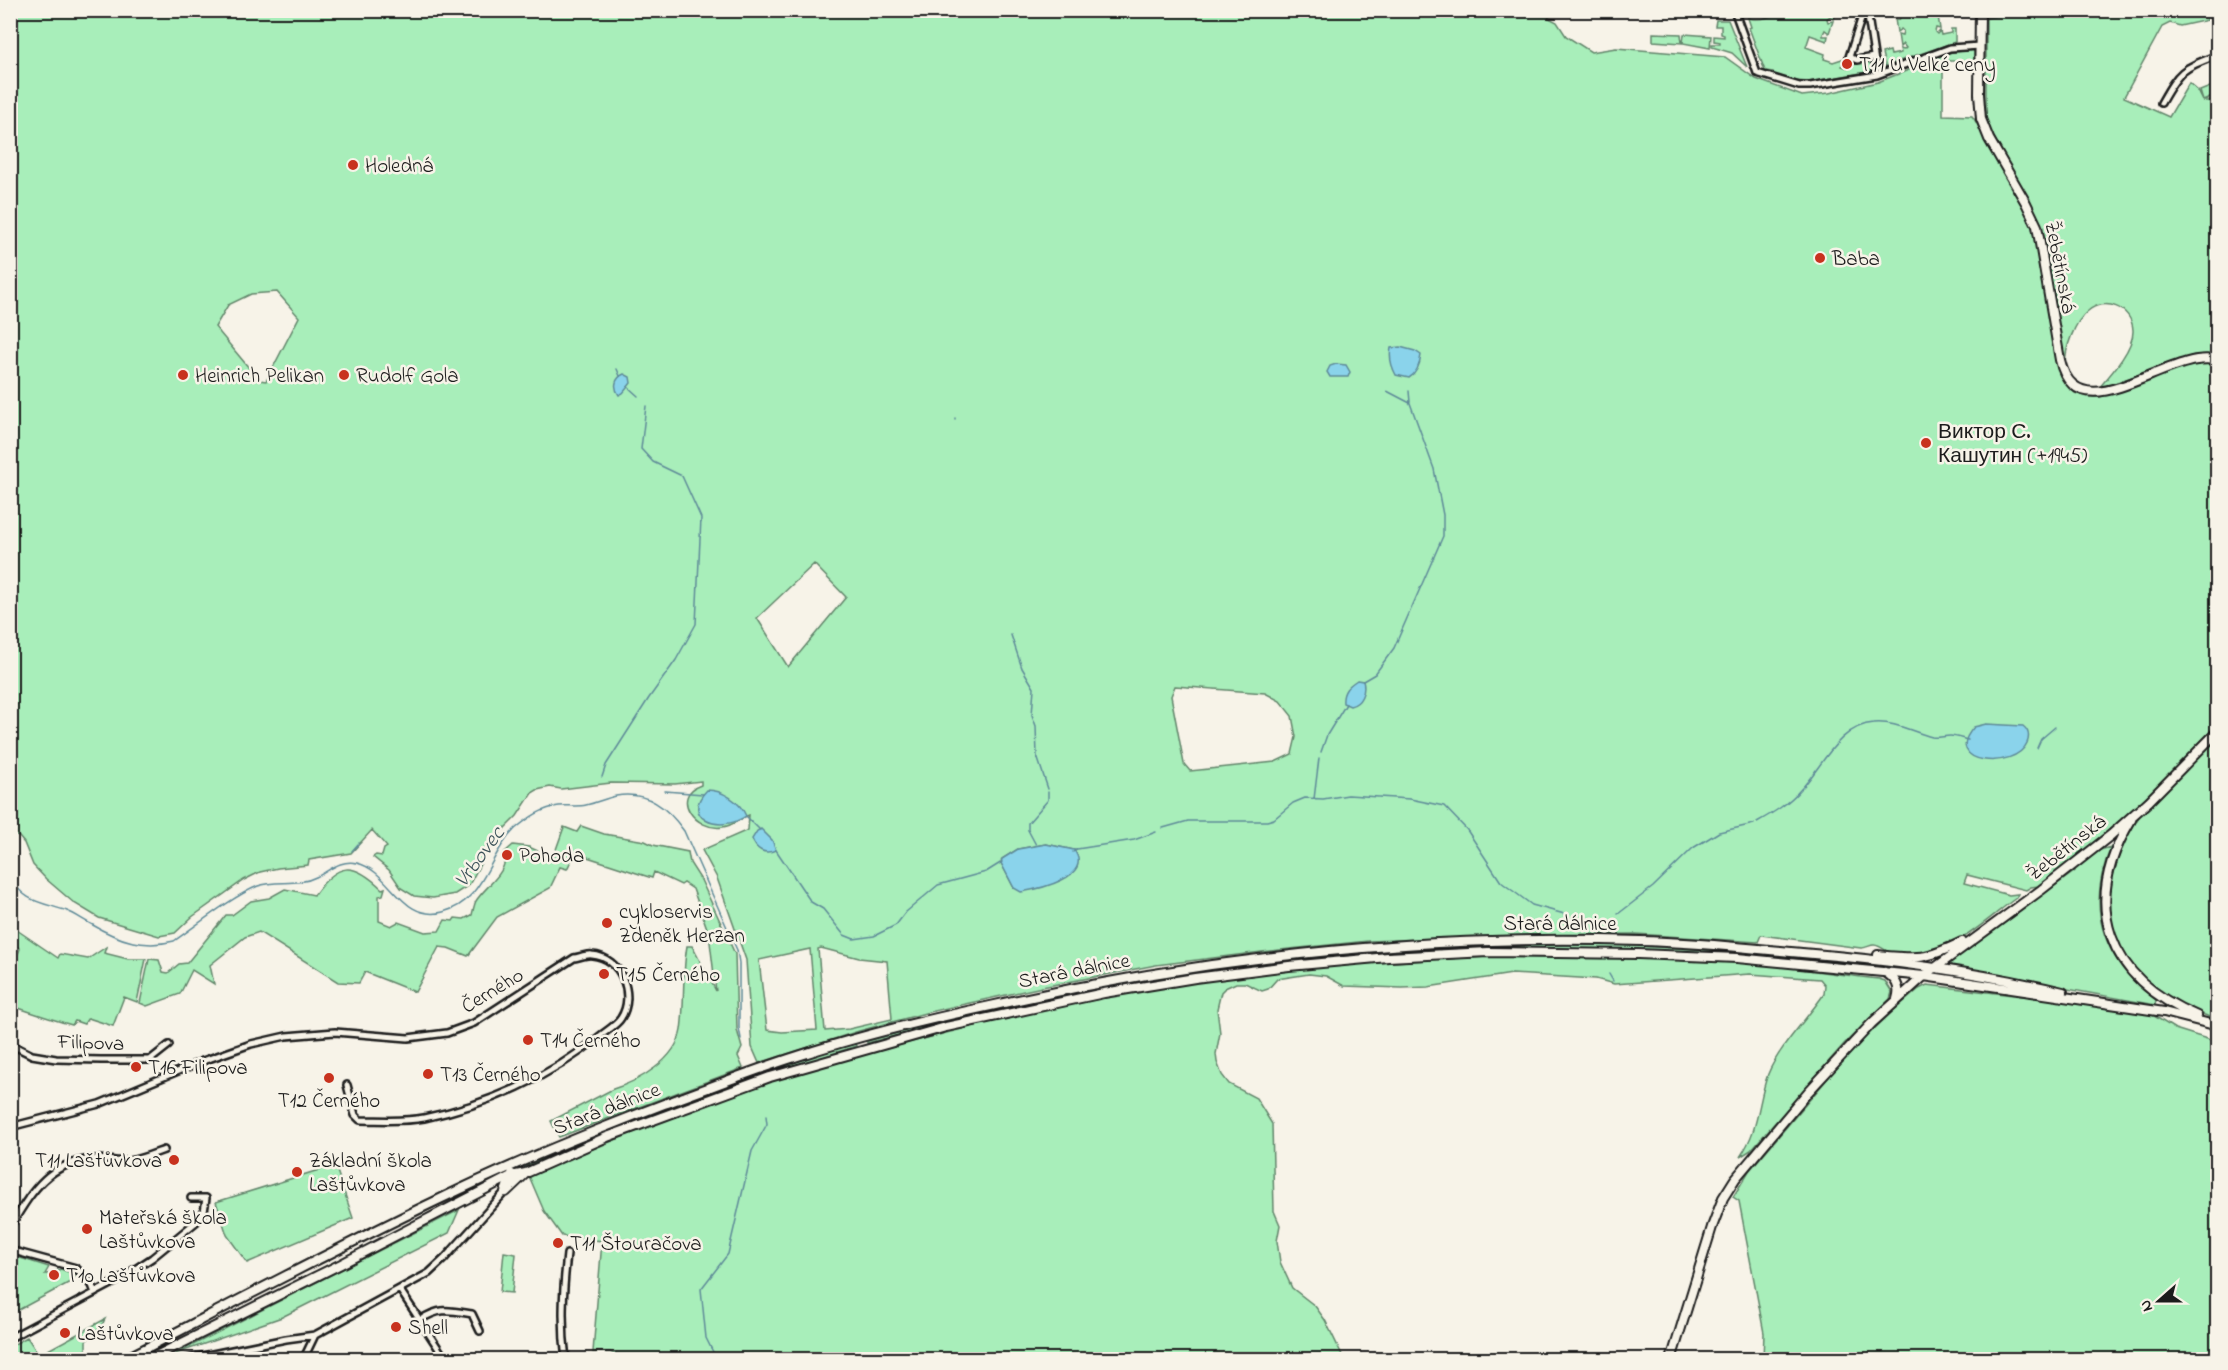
<svg xmlns="http://www.w3.org/2000/svg" width="2228" height="1370" font-family="'Indie Flower',sans-serif">
	<rect width="100%" height="100%" fill="#f7f3e8"/>
	<filter id="ink" filterUnits="userSpaceOnUse"><feTurbulence type="fractalNoise" baseFrequency=".0167" numOctaves="2"/><feDisplacementMap in="SourceGraphic" scale="12" xChannelSelector="R" yChannelSelector="G"/><feConvolveMatrix kernelMatrix="1 2 1 2 8 2 1 2 1" color-interpolation-filters="sRGB"/></filter>
	<g filter="url(#ink)">
		<path fill="#a8eeba" stroke="#62856b" stroke-width="1.5" fill-rule="evenodd" d="M1545 10 1549 18 1557 22 1566 36 1591 52 1616 48 1725 57 1756 79 1802 96 1829 93 1878 82 1911 69 1943 53 1974 50V61H1943V115L1972 116C1979 125 1982 135 1988 145 2005 175 2027 205 2036 238L2057 368 2065 383 2075 393 2088 397H2100L2195 363 2217 365V725L2131 812 2039 886 2031 887 2026 890 1967 875 1964 883 2009 895 2018 894 2016 898C1988 918 1952 955 1915 955 1907 955 1895 953 1887 951 1884 949 1878 945 1874 945 1870 945 1866 948 1861 948L1761 935 1758 942 1636 934 1536 935 1368 941 1270 951 1156 965 1042 987 929 1012 859 1031 759 1063 752 1047 746 960 717 878 702 850 748 830 749 815C741 818 733 826 723 827 696 832 669 796 701 785V781L675 784 611 783 561 789 550 787 537 790 532 793 517 816 493 840 469 885 455 894 433 898 414 896 401 888 389 870 373 857 376 855 382 856 384 849 387 847 372 830 351 853 309 860 308 865 278 868 260 872 244 880 192 917 175 933 159 936 99 918 74 903 46 879 33 865 24 843 19 837 11 834 10 11ZM277 292 299 317 266 381 259 380 215 327 228 305 251 294ZM814 564 846 597 788 667 757 618ZM1175 686 1265 693 1280 701 1292 716 1296 737 1292 754 1275 762 1190 771 1184 764 1171 696ZM1046 844 1074 850 1014 888 1001 863 1002 859 1018 849ZM821 948 859 958 887 961 892 1019 849 1029 825 1031 818 949ZM810 949 817 1030 782 1032 767 1030 759 960Z
			M2009 10H2129L2198 17 2207 14 2208 20 2180 26 2170 23 2162 27 2124 97 2169 117 2189 83 2198 91 2203 101 2200 91 2215 85 2217 95 2203 101H2217V357L2194 355 2098 389C2110 375 2134 349 2133 330 2132 307 2104 297 2088 311 2074 322 2065 349 2065 365L2041 225 1986 122V18L2003 15Z
			M1780 11H1836L1833 19 1830 16 1827 19 1828 22 1833 21 1829 33 1825 30 1823 34V36H1828L1827 41 1810 35 1806 47 1825 54 1824 59 1833 62 1845 58 1842 66 1849 68 1852 60 1867 61 1872 64 1873 71 1808 82 1796 81 1773 74V72L1765 71 1749 28 1751 27 1748 18C1760 21 1770 18 1780 11Z
			M1893 11H1937V14L1933 13 1932 17 1934 18 1938 16 1940 29 1936 28 1935 32 1937 34 1940 31 1941 35 1951 33V29H1955V42L1885 66 1882 53 1890 51 1891 55 1901 53 1900 49 1904 50 1906 48 1903 44 1900 47 1898 34 1902 35 1903 31 1901 29 1897 32 1895 19 1899 20 1900 18 1898 14 1894 17Z
			M1716 20H1728L1747 67 1732 53 1712 47V44H1720V42L1714 41V36L1724 37V35L1721 34V26H1715Z
			M1653 33 1681 34 1682 43 1653 41Z
			M1684 34 1711 36 1710 48 1683 43Z
			M2217 736V1020C2192 1010 2166 1000 2145 981 2091 933 2106 869 2140 815Z
			M581 826 604 834 645 841 653 845 688 852 690 863 701 880 735 954 737 1030 742 1048 738 1056 743 1068 559 1137 551 1121 613 1089C639 1081 676 1060 681 1030 685 1002 682 974 687 946H692L716 991 709 934 693 889 684 883 681 885 654 872 652 878 575 853 567 869 560 867 550 888 497 917 468 956 448 948 439 947 415 992 365 972 359 983 338 982 259 932 245 937 210 965 214 984 192 970 180 994 147 1006 140 1003 149 959 159 960 163 972 168 973 179 964 187 963 226 915H232L251 901 269 898 285 889 314 895C338 862 353 861 382 889L385 888 383 895 379 896V921L391 926 398 922 425 932 439 931 445 920 453 921 455 918 464 919 472 915C473 911 474 905 476 901 486 885 508 874 505 852L513 845 529 847 553 858 564 827 577 832Z
			M2111 847C2085 909 2103 960 2156 1000L2155 1005 1953 968 1951 962 2075 871V869L2100 850Z
			M11 926 58 958 60 954 88 959 106 947 104 953 128 959H146L137 1002 124 997 113 1026 88 1018 84 1024 75 1021 72 1025C50 1019 31 1012 12 1006L11 970 20 949 11 941Z
			M1570 945H1621L1727 951 1839 959 1914 970 1912 971 1659 950 1524 948 1507 946Z
			M1450 947H1467L1454 950 1339 957 1213 971 1208 969 1339 954Z
			M1488 957C1572 956 1656 956 1739 962 1786 966 1832 974 1879 979L1885 981 1892 992 1890 999 1844 1044 1751 1150 1740 1157C1760 1128 1757 1104 1768 1074 1779 1047 1807 1019 1824 994L1825 985 1820 979 1750 974 1614 984 1596 979 1512 974 1428 987 1402 988 1344 986 1326 976 1309 974 1277 979 1268 989 1262 991 1245 983H1236L1225 988 1221 992 1217 1009 1220 1033 1216 1054 1217 1062 1222 1075 1229 1084 1256 1098 1272 1124 1274 1211 1280 1225 1277 1241 1280 1262 1292 1288 1315 1306 1325 1320 1344 1359H626L610 1352H593L602 1241 562 1236 544 1211 529 1176C608 1142 688 1109 770 1082 804 1070 840 1061 875 1052 1011 1014 1149 985 1290 970 1356 963 1422 960 1488 957Z
			M1193 971 1191 974C1081 991 975 1016 867 1043V1041C975 1013 1083 989 1193 971Z
			M1927 985 2099 1005 2151 1014 2175 1029 2217 1042V1359H1763L1764 1333 1739 1201 1733 1197 1749 1171 1851 1051 1892 1012 1919 989Z
			M855 1043 856 1046 714 1093 525 1167 524 1165C633 1118 742 1076 855 1043Z
			M335 1165 353 1218 247 1263 227 1235 216 1202Z
			M459 1210 449 1233 282 1317 175 1354Z
			M504 1252 516 1254 512 1293 500 1292Z
			M11 1255 49 1267 45 1274H49L53 1279 58 1276 55 1271 61 1269 76 1275 72 1281 61 1287 11 1314V1276L17 1268 11 1263Z
			M105 1319 101 1327 86 1341V1351L89 1358 87 1359H11V1346L27 1337 39 1355Z"/>
		<path fill="#8ad3eb" stroke="#5e8a98" stroke-width="1.5" d="M1400 347 1415 351 1421 355C1420 365 1417 373 1409 378L1396 375C1391 366 1389 358 1391 348Z
			M1336 364 1346 365 1350 372 1348 377H1330L1327 372 1330 366Z
			M624 374 630 377 631 383 623 393 619 395C613 387 615 378 624 374Z
			M1357 680 1363 681C1366 691 1361 704 1350 706L1343 703C1342 691 1348 686 1357 680Z
			M1986 724 2023 726C2028 730 2030 736 2027 743 2015 771 1940 765 1974 727Z
			M707 790C722 790 740 801 746 816 718 835 680 817 707 790Z
			M761 829 772 840 776 850C764 855 756 850 752 839L757 831Z
			M1046 844 1074 850C1094 877 1039 889 1021 892L1014 888 1001 863 1002 859 1018 849Z"/>
		<g fill="none" stroke-linecap="round" stroke-linejoin="round">
			<path stroke="#5e8a98" stroke-width="1.5" d="M617 369 620 376
				M628 387 638 396
				M1409 391 1410 402
				M955 418V420
				M1011 635 1022 668 1034 688 1032 715 1036 726 1037 756 1048 789
				M1363 681 1375 674 1394 648 1443 536V515L1434 469 1410 403 1387 391
				M2037 748 2041 739 2055 727
				M1321 752 1327 735 1346 704
				M602 777 606 765 649 698 676 660 696 624 701 518 682 476 653 462 641 449 646 406
				M665 791 703 794
				M1314 799 1319 758
				M746 816 760 830
				M1757 822C1773 813 1788 804 1801 789 1822 767 1839 725 1874 723 1895 721 1912 732 1932 737 1938 738 1944 736 1950 736 1956 736 1963 739 1968 740
				M1163 828 1188 821H1267L1274 819 1293 803 1305 798 1323 799 1348 795 1410 799 1444 806 1467 830 1501 882 1532 905 1568 915
				M1034 846 1036 845 1028 830V823L1048 800V792
				M776 850 811 902 823 909 844 935 854 939 874 936 896 925 906 912 938 885 986 872 1002 862
				M352 851 359 843
				M1073 852 1077 849 1134 840 1156 832
				M10 876C23 903 42 902 67 911 75 914 83 920 91 924 118 940 143 949 174 941 197 925 233 896 258 886 276 879 297 887 316 877 329 871 340 859 357 863 391 871 401 923 443 912 484 902 488 855 515 829 528 818 542 808 559 806 567 805 577 807 586 805 596 803 606 798 616 796 647 791 667 807 684 831L737 950 739 963V1028L741 1039
				M1618 914 1653 887 1693 848 1719 832 1754 824
				M1609 974 1613 981
				M717 1360 706 1338 701 1289 728 1254 752 1151 767 1124 766 1116"/>
			<g stroke="#1c1c1c" stroke-width="10">
				<path id="street" d="M1734 10 1757 73 1799 86H1810L1877 75 1950 48 1980 46
					M1864 10 1849 57 1857 60 1874 57
					M1867 10 1877 75
					M2161 103C2180 69 2182 69 2218 55
					M10 1044 32 1055 56 1059 101 1060H150L169 1045
					M10 1127 99 1104 200 1062 251 1044 286 1036 335 1032 408 1038 447 1033 474 1023 574 958C580 957 587 954 592 955 621 957 636 995 621 1018 617 1025 606 1031 600 1036 551 1077 487 1105 424 1118 403 1122 381 1120 360 1120L355 1115 347 1085
					M10 1227C31 1193 47 1163 92 1159 104 1158 117 1163 129 1161 141 1159 153 1154 164 1150
					M10 1250 76 1268 92 1285 95 1293
					M400 1290 446 1360
					M420 1320C440 1307 449 1310 472 1314L480 1331
					M10 1338 117 1281 152 1258 196 1222 204 1212 206 1198H191
					M304 1356 320 1360
					M183 1360 286 1339 315 1335
					M303 1360 315 1335 429 1273 445 1258 505 1192
					M566 1360C561 1323 563 1290 567 1254"/>
			</g>
			<g stroke="#1c1c1c" stroke-width="12">
				<path id="secondary" d="M1980 10 1979 94 1981 119 1989 139 2026 203 2037 226 2060 360C2078 438 2171 346 2218 361
					M2131 820C2080 905 2107 978 2197 1016
					M1878 955C1918 959 1925 960 1962 942
					M1885 972C1896 979 1901 987 1897 999
					M505 1192 512 1174
					M506 1192 526 1173
					M123 1360C228 1306 333 1250 440 1199 513 1163 588 1133 664 1104 709 1088 753 1070 798 1056 862 1035 929 1019 995 1005 1207 957 1423 934 1640 941 1694 942 1748 948 1802 953 1889 960 1977 972 2063 992
					M148 1360 341 1264 511 1176 526 1173 607 1137 770 1077 946 1027 1104 993 1195 978 1289 966 1388 957 1488 952 1638 954 1737 958 1924 976 2164 1012 2218 1026
					M1671 1360 1712 1227 1723 1198 1735 1179 1808 1092 1872 1023 1924 976 2041 890 2111 835 2149 801 2218 731"/>
			</g>
			<use href="#street" stroke="#f7f3e8" stroke-width="5"/>
			<use href="#secondary" stroke="#f7f3e8" stroke-width="8"/>
		</g>
	</g>
	<g fill="#c8321e" stroke="#f7f3e8" stroke-width="2">
		<circle cx="1847" cy="64" r="6"/>
		<circle cx="353" cy="165" r="6"/>
		<circle cx="1820" cy="258" r="6"/>
		<circle cx="183" cy="375" r="6"/>
		<circle cx="344" cy="375" r="6"/>
		<circle cx="1926" cy="443" r="6"/>
		<circle cx="507" cy="855" r="6"/>
		<circle cx="607" cy="923" r="6"/>
		<circle cx="604" cy="974" r="6"/>
		<circle cx="528" cy="1040" r="6"/>
		<circle cx="136" cy="1067" r="6"/>
		<circle cx="428" cy="1074" r="6"/>
		<circle cx="329" cy="1078" r="6"/>
		<circle cx="174" cy="1160" r="6"/>
		<circle cx="297" cy="1172" r="6"/>
		<circle cx="87" cy="1229" r="6"/>
		<circle cx="558" cy="1243" r="6"/>
		<circle cx="54" cy="1275" r="6"/>
		<circle cx="396" cy="1327" r="6"/>
		<circle cx="65" cy="1333" r="6"/>
	</g>
	<g text-anchor="middle" stroke-width="5" stroke-linejoin="round" paint-order="stroke">
		<g font-size="21" fill="#1c1c1c" stroke="#f7f3e8" text-anchor="start">
			<text x="1859" y="71">T11 U Velké ceny</text>
			<text x="365" y="172">Holedná</text>
			<text x="1832" y="265">Baba</text>
			<text x="195" y="382">Heinrich Pelikan</text>
			<text x="356" y="382">Rudolf Gola</text>
			<text x="1938" y="438">Виктор С.<tspan x="1938" dy="24">Кашутин (+1945)</tspan></text>
			<text x="519" y="862">Pohoda</text>
			<text x="619" y="918">cykloservis<tspan x="619" dy="24">Zdeněk Herzan</tspan></text>
			<text x="616" y="981">T15 Černého</text>
			<text x="540" y="1047">T14 Černého</text>
			<text x="148" y="1074">T16 Filipova</text>
			<text x="440" y="1081">T13 Černého</text>
			<text x="329" y="1107" text-anchor="middle">T12 Černého</text>
			<text x="162" y="1167" text-anchor="end">T11 Laštůvkova</text>
			<text x="309" y="1167">Základní škola<tspan x="309" dy="24">Laštůvkova</tspan></text>
			<text x="99" y="1224">Mateřská škola<tspan x="99" dy="24">Laštůvkova</tspan></text>
			<text x="570" y="1250">T11 Štouračova</text>
			<text x="66" y="1282">T10 Laštůvkova</text>
			<text x="408" y="1334">Shell</text>
			<text x="77" y="1340">Laštůvkova</text>
		</g>
		<g font-size="21" fill="#1c1c1c" stroke="#f7f3e8">
			<text transform="translate(2061 267) rotate(79)" y="7">Žebětínská</text>
			<text transform="translate(2066 847) rotate(-38)" y="7">Žebětínská</text>
			<text x="1560" y="930">Stará dálnice</text>
			<text transform="translate(1074 970) rotate(-11)" y="7">Stará dálnice</text>
			<text transform="translate(492 990) rotate(-31)" y="7">Černého</text>
			<text transform="translate(91 1042) rotate(2)" y="7">Filipova</text>
			<text transform="translate(606 1108) rotate(-21)" y="7">Stará dálnice</text>
		</g>
		<g font-size="22" font-style="italic" fill="#3d535a" stroke="#f7f3e8">
			<text transform="translate(478 856) rotate(-54)" y="8">Vrbovec</text>
		</g>
	</g>
	<rect width="2228" height="1370" fill="none" stroke="#f7f3e8" stroke-width="36"/>
	<rect x="18" y="18" width="2192" height="1334" fill="none" stroke="#1c1c1c" stroke-width="2" filter="url(#ink)"/>
	<g transform="translate(2159 1301) rotate(249)" stroke="#f7f3e8" stroke-width="4.5" paint-order="stroke">
	<path d="M0-4.5L10 22L0 15L-10 22Z" fill="#1c1c1c"/>
	<text y="-9" font-size="16" font-weight="bold" text-anchor="middle" fill="#1c1c1c">N</text>
	</g>
</svg>
